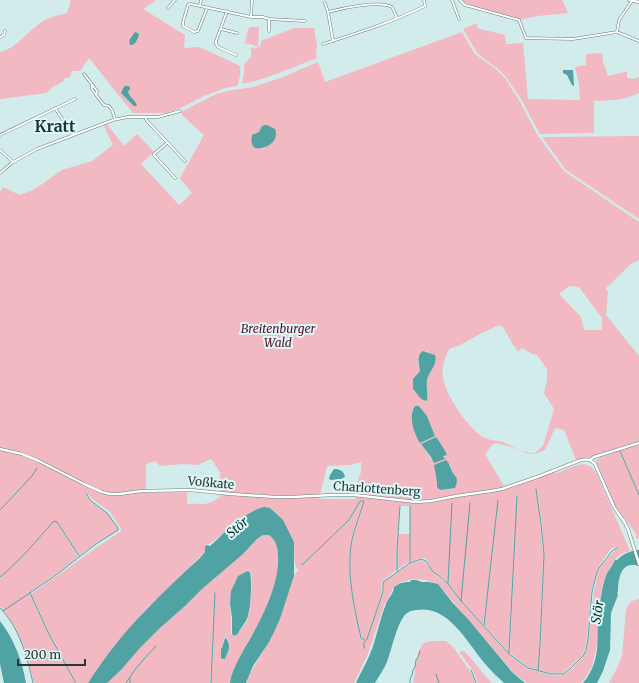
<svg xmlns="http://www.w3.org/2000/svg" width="639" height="683" font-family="Merriweather,serif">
	<rect width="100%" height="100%" fill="#d1eceb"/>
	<path fill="#f3b9c3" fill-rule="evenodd" d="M70 0H155L154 2 143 9 185 35 184 48 200 47 240 66C241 73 240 79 237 86L225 88 202 97 181 108 165 113H133L89 58 80 71H72L70 77 64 79V81L51 88 47 93 0 99V52C19 47 27 31 43 21 50 17 59 15 67 13L70 4ZM136 32 139 35 136 42 133 44H130L131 36ZM123 88 130 89 128 92 130 96 137 104C131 101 124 98 121 91Z
		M462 0H562L568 13 538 16 520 20 509 16 466 4Z
		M477 23V28L505 35 506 44 523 43 528 99 580 100 579 84 575 67 586 65V54L602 53 603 62 608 76 624 72H627V78L634 79 639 77V93C624 101 611 100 594 101V133L540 134 521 99 506 77 497 68 478 54 468 38 463 29Z
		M250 27H259L258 47 261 45V41L294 28H314L317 46 316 51 317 58C293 67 268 79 242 84L244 73V64L251 57V47L256 49 258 47 247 43 245 44 248 29Z
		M462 32 466 39 475 54 496 69 505 78 519 100 538 136 564 171 639 222V260L631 264 605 289 608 291 606 315 639 356V441L581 460 556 472 554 474C568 471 584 455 596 472L630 551 623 553 617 557 607 572 602 588 598 612V640L592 667 583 681 581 683H527L513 672 438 584 425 580 412 579 400 583 394 587 384 606 368 654 354 683H247L250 674 275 630 280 619 294 576 299 569H297C293 561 295 552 294 544 294 540 291 536 289 532 284 523 280 514 270 508L252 511 211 543 206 545 205 547 206 550 205 552 145 610 111 651 88 683H77L50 634 31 594C61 574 90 551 121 531V529L110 512 91 498 86 492 85 493 90 501 107 513 118 528V530L95 544 79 556 57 521H54L57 522 78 557 52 577 6 609 29 593 49 634 76 683H34C28 657 20 627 0 607V578L6 572 0 577V511L9 501 0 510V192L3 187 20 195 35 189 62 170 92 161 113 145 103 124 106 123 124 146 137 134 154 152 141 164 179 205 192 193 180 178 204 135 182 115 181 112 216 94 227 91 253 87 283 77 318 62 325 82ZM261 130 276 135C273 142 269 145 263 149L254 134 259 132ZM569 286 579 287 602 318V330H584L581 317 559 294ZM499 325 503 327 512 343 518 352 522 348 532 354 537 355 547 369V380L544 393 554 409 543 446 535 453C521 453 515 447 503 442 498 440 492 441 488 439 471 434 446 396 443 378 441 369 445 359 448 351L451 348 458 346 482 333ZM426 351 433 355 435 363 428 377 426 382 427 400 424 401 413 389C413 379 414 378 420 371L418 363 419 356ZM415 406H419L427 416 435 436 416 437C414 427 409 415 415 406ZM555 428 564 430 576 460 549 472 504 486 485 454 494 443C500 444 505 445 511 447 528 452 526 458 545 450ZM436 437 441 446 444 448 443 456 445 458 434 463 433 461 421 444ZM211 459 220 472 221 496C207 507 204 503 187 504V492L146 493V464L155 461 160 466 184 464 198 465ZM361 462V472L356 486 355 499H319L327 466 351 465ZM450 464 451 469 453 473 451 489 441 490 437 487V482L435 468ZM537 488 542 524 544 554 541 646 538 670 551 673H562L571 666 581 657 585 649 587 638 591 592 596 574 600 564 611 549 616 547 617 548 602 565 598 573 594 592 591 613 589 638 587 650 582 658 573 668 563 675 558 676 550 675 528 669 509 655 461 602 448 585 431 571 425 562 421 560 410 564 383 582 384 592 367 639 365 641 361 638C353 606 346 573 352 540 354 527 359 514 363 501H360L350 520 330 539 349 520 360 500 364 501C360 513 356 526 353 539 346 573 354 605 362 638L365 640 367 638 382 593 381 582 396 570V551L400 506H410V562L420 558H424L427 560 432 570 448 583 461 601 483 625 495 534 484 625 509 653 517 498 510 653 528 667 538 670 540 646 543 554Z
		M639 136V219L566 170 542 137Z
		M639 445V494L620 450Z
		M619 450 639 496V539L636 538V534L629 524 614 505 596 461 597 459Z
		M269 534C276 540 278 548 278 556 280 583 261 622 247 644 240 657 232 669 230 683H211L215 595 210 683H107L121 670 139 649 160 628 185 606 202 589 243 554 257 539 263 535ZM247 570 251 572C252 583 251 608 248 619 246 625 240 628 238 634L234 636 231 634V618L230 603 231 591 238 576ZM226 637C233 648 228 650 225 659L222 660 221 658V649L222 648 224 638Z
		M398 534H410L409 562 397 570V551Z
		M639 599V683H609L618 666 622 656 626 610C629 602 630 601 639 599Z
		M430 641H446L453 647 470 671 475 683H413L418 653 422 645 424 643Z
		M464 651C474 661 482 673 492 683H478L472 669 459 652Z"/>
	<path fill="#51a3a3" d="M135 32 138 33 139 35C137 40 136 45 130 45 128 40 132 36 135 32Z
		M563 70H573L574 86 572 85 567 75 563 73Z
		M125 86H128L130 87V89L128 92C130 98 136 100 137 106H134L121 93 123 88Z
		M265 125H267L275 129C280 141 266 150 255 148 251 145 251 140 252 135L259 132 262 126Z
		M423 351 435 355C438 365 429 371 427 380 426 386 428 393 427 400L426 401C420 400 417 393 413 389V379L420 371C419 363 416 356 423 351Z
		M415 406H419L427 416 435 436 420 443C414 434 408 416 415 406Z
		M436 437C440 443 444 448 447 455L443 456 445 459 434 463 431 457 421 444Z
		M446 460C449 463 449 464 451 469 454 478 460 475 455 488L441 490 439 489 437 487V482L434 465Z
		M334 469C340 469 344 471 345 477L341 479 331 480 329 479 330 475Z
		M264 507 270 508 278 515 283 520 294 542V576L280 619 275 630 269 642 253 666 246 683H230C232 669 240 657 247 644 261 621 280 583 278 556 278 548 276 540 269 535H263L257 539 243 554 202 589 185 606 160 628 139 649 121 670 107 683H88C105 657 124 632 146 610 163 592 181 575 200 558L205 552V547L206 545 210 546C224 533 245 511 264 507Z
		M637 550H639V566C621 560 618 579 618 592L617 593 618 595 611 613 610 650 603 671 597 683H583C606 656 593 628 601 597 602 589 604 581 607 573 610 569 613 564 615 560H617C623 554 628 552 637 550Z
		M247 571 250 572C252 582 251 609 247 619 245 624 240 628 238 634L234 636 232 634V618L230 603 231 591 238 576Z
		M411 580H416L422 582H429L438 584 452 602 468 619 512 672 525 683H504C499 678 492 672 487 666 469 646 449 604 417 610 412 610 407 612 404 616 396 627 392 648 387 662 384 669 379 676 375 683H356C362 670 370 657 374 643 378 630 381 616 386 604 388 598 394 593 394 587L401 583H404L405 582H410Z
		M0 621C14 639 22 660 26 683H4L0 664Z
		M225 638H226C232 648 228 650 225 659H222L221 658V649L222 648Z"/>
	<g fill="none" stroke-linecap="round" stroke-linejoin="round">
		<path stroke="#51a3a3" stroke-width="1" d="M620 451 639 495
			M536 489 541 524 544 554 540 646 538 671
			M0 510 32 476 37 468
			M410 563V506
			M302 565 349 520 360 501H364C360 514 355 527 352 540 346 573 354 606 361 638L365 640
			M397 571V551L400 506
			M0 577C20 561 36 541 53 522L56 521 57 522 79 556
			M448 583 452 503
			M30 593 49 634 76 683
			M461 601 470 503
			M0 608C20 628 27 657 33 683
			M3 611 52 578 96 544 118 530V528L107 513 90 500 86 493
			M484 625 498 500
			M364 648V642L367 639 383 592V582L410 563 421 559 426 561 432 571 439 576 448 584 461 601 509 654 528 668 551 674H563L572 667 583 656 586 650 588 639 592 592 597 572 601 565 607 558 612 551 617 548
			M509 653 517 496
			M471 670 476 683
			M436 674 439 683
			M126 683C134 669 145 658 156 646
			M130 683V678
			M211 683 215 593
			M410 683V679L412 675 413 670 415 667 416 660 418 657 420 651"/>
		<g stroke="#667e7e" stroke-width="3">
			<path id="street" d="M201 0 200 6 251 17 252 0
				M452 0 459 19
				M460 0 465 5 508 17 519 20 526 38 573 39 617 32 639 41
				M325 3 328 12
				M200 6 191 4 188 5 183 22V26L194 32 198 31 207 8
				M168 8 175 0
				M227 11 216 41V44L218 47 236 55
				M251 17H263L269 19 305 21
				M221 29 237 33
				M269 31V19
				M617 32 619 20 632 1
				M0 37 4 35 5 31
				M333 41 328 12C343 8 380 0 392 7 394 10 395 14 397 18
				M323 44C358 33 392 22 425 6L424 0
				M84 74 97 91 96 95 104 105 109 106 112 110 115 119
				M92 85V89L96 95
				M55 108 73 135
				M145 117 147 121 185 161
				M0 135 75 99
				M167 143 154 154V155L175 178
				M0 150 13 162
				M0 173 13 162 37 149 113 120 128 117H158L180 111"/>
		</g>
		<g stroke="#667e7e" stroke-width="3.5">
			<path id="secondary" d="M629 0 639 2
				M0 449 22 454 39 461 84 484 102 492 110 494H119L142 491 191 490 231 494 275 497H292L332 495H354L416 502 431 501 456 496 491 491 502 489 537 477 581 460C587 459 590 459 595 464L614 507 625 523 628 529 639 564
				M590 460 594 457 639 443"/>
		</g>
		<use href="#street" stroke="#fff" stroke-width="2"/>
		<use href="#secondary" stroke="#fff" stroke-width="2.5"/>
	</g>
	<g text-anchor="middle" stroke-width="4" stroke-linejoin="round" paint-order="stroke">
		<g font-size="12" font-style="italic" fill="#5c0e27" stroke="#dff9f9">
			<text x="278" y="333">Breitenburger<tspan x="278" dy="14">Wald</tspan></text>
		</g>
		<g font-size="12" fill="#2c3737" stroke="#dff9f9">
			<text transform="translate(211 483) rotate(5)" y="4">Voßkate</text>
			<text transform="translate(377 489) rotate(4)" y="4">Charlottenberg</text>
		</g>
		<g font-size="13" font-style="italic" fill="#083232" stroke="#dff9f9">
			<text transform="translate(237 527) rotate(-41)" y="5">Stör</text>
			<text transform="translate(597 612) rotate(-81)" y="5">Stör</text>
		</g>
		<g font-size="16" font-weight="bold" fill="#1d3332" stroke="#dff9f9">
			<text x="55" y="132">Kratt</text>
		</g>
	</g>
	<path d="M18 659v6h67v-6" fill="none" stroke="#2c3737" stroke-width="2"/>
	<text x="24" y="659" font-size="12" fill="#2c3737" stroke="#dff9f9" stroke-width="3" paint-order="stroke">200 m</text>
</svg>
